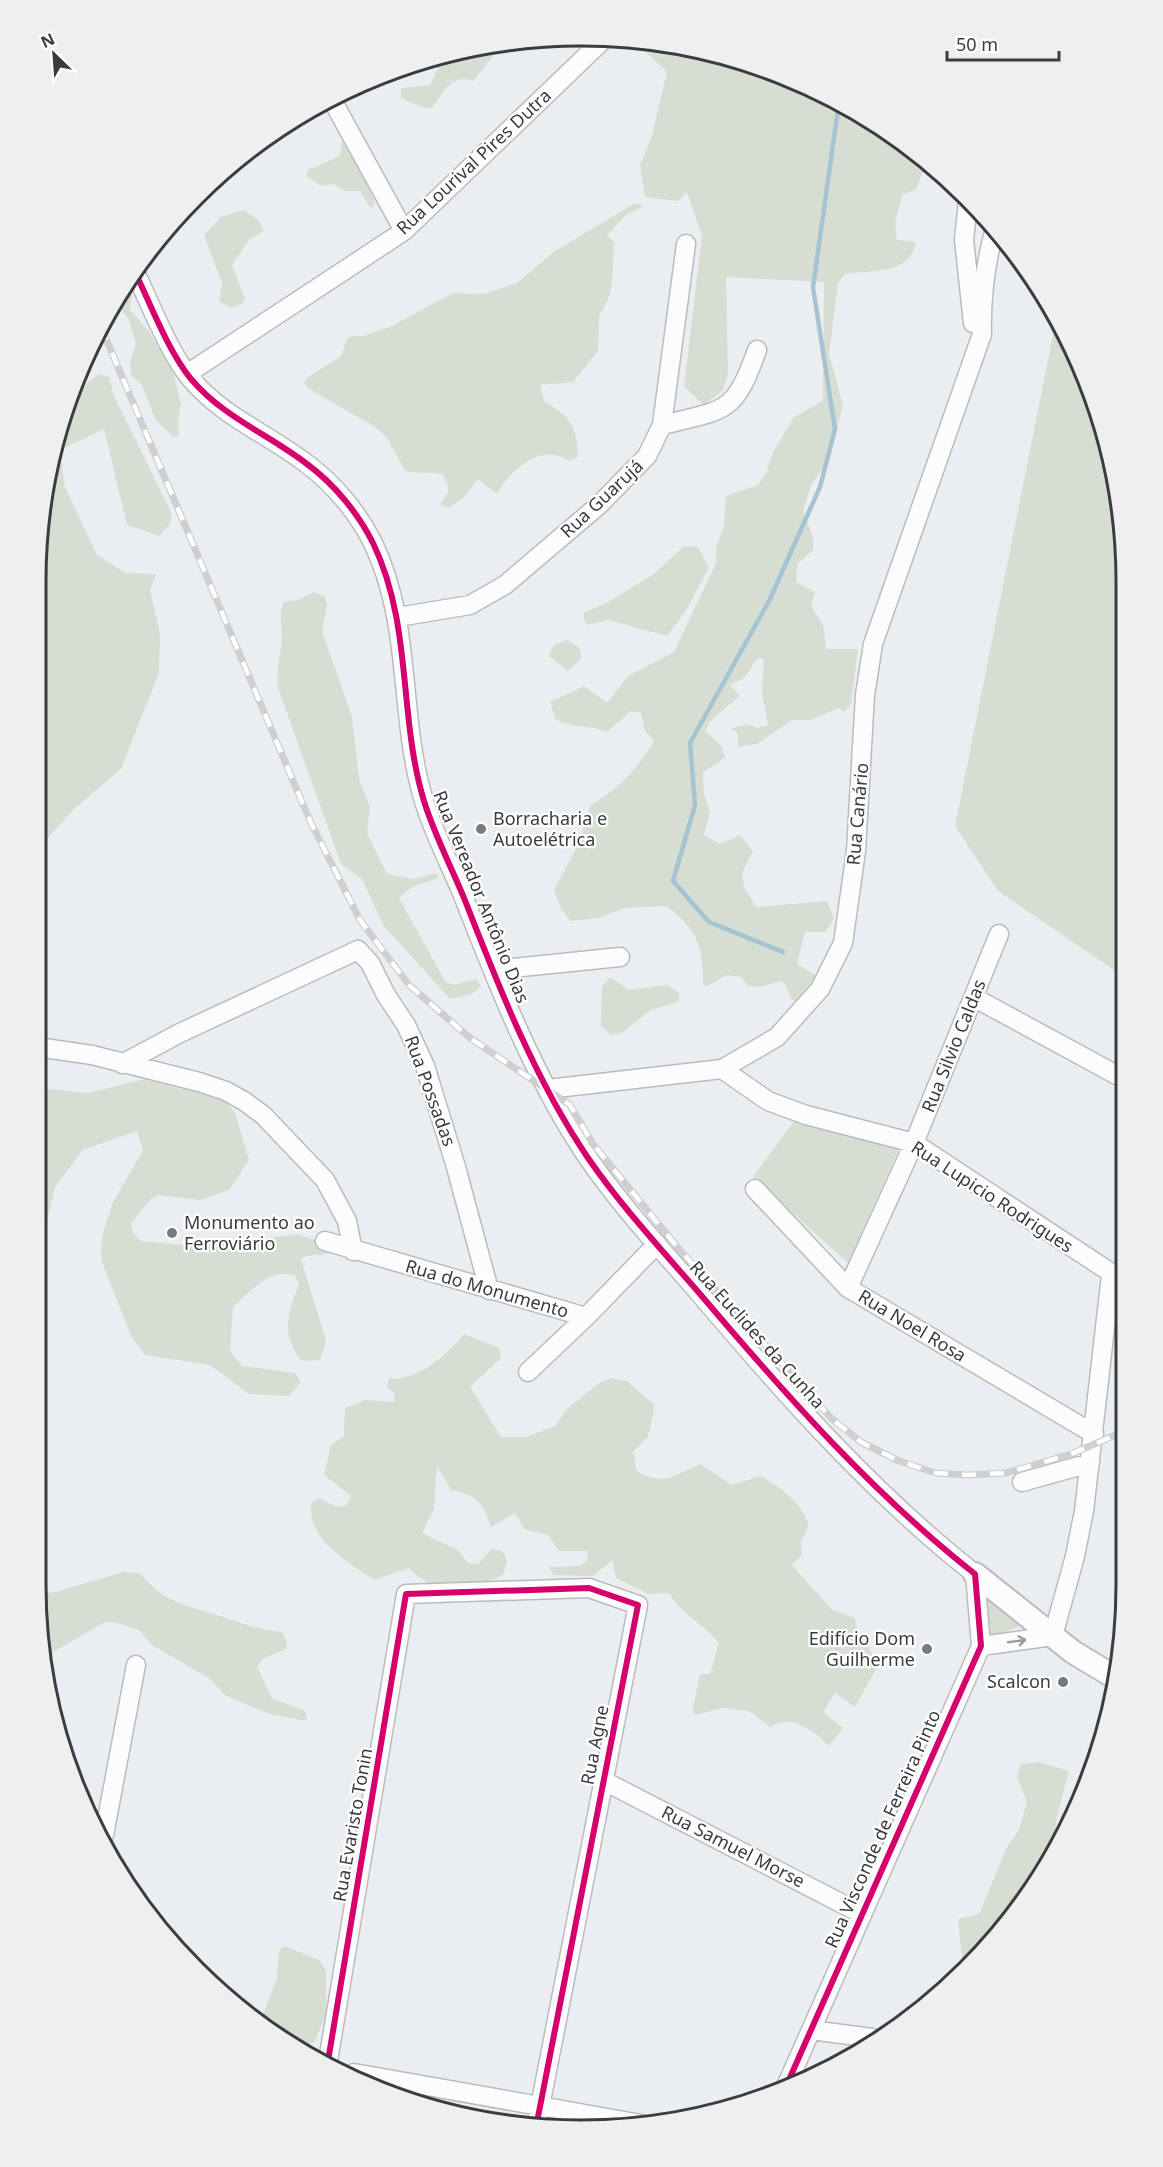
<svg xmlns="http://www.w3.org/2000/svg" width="1163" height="2167" font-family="'Noto Sans',sans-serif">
	<rect width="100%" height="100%" fill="#ebeef1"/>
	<path fill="#d6ded4" d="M656 41 757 65 854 109 924 159 925 166 916 189 902 195 895 223 897 240 916 242C910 275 872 270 845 274L838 283 829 354 843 405 830 457 811 486 803 511 813 537V550L797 564 796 582 815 592C808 612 814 608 822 623 825 630 825 641 826 649H858L851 704 844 712 839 708 810 720H792L757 744 738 747V734L731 728 747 724 757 728 768 725 762 693 764 659 758 658 744 678 730 685 740 696 711 720 705 731 722 747 725 757 703 773 704 794 710 812 704 835 719 844 740 835 753 851 742 873 744 887 756 907 827 901 834 918 826 932H805L797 964 816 976 796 1001 792 1000 785 984 780 981 760 987 748 986 741 977 727 975 708 986H703C703 946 698 930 666 906L624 908 599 918 570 921 561 908 554 890 580 841 590 806C619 788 637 770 654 741L645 731 641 713 631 711 607 732C588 724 576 729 556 720L550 702 584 686 607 703 628 676 674 652 716 563V547L724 526 726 496 758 485 766 474 773 452 794 417 823 401 824 282 726 277 728 374 723 390 704 405 684 387 702 236 687 192 678 201 645 197 640 165 652 135 667 72 646 52Z
		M498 45 495 54 473 81C452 73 444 92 432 108H425L401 98V88L430 85 441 62 426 60 440 55Z
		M342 141 354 156 375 202 371 209 360 191H344L333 184 321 186 307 176 308 170 340 156Z
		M635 203 644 206 626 215 607 235 614 243 612 282 609 297 599 317 598 351 573 382 540 385 544 401C571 417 577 426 578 457L568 461C542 441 509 471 497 494L478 479 463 498 449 508 440 504C451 492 450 487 442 474 429 472 418 474 405 471L387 438 377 428 309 389 304 383 307 378 341 356 347 339 351 336H363L390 327 453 293 484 294 517 283 555 251Z
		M245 210 259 221 264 231 249 240 232 265 245 299 241 304 230 308 219 301 222 283 204 235 222 216Z
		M125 287 132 295 130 310 148 330 173 372 181 403 178 421 179 436 174 437 155 419 142 385 131 375 130 364 136 343 128 318 114 302Z
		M1056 320 1098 406 1122 511 1124 977 998 891 955 826Z
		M99 374 109 377 114 396 172 514 170 524 159 536 127 525 104 429 60 450 65 487 97 555 126 573 156 574 150 590 160 634 159 673 121 769 74 809 37 850V546L55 440 77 387 81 388Z
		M684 546 698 547 709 568 685 612 667 636 608 620 586 625 583 613 610 601 655 573Z
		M314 592 325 597 327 605 322 631 352 717 359 778 370 807 367 833 387 874 415 879 436 873 439 878 412 887 399 898 445 981 454 985 476 979 481 986 470 995 450 999 383 925 362 879 341 864 278 688C276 668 280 658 282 640 282 627 278 613 284 602L297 600Z
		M567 640 580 648 581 659 568 671 549 656 553 646Z
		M610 977 629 990 668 985 680 994 678 1002 651 1010 620 1034 611 1035 601 1026 602 987Z
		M145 1079 180 1089 220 1092 235 1113 249 1160 229 1190 200 1200 159 1195 150 1200 131 1223 133 1233 141 1241 184 1245 215 1244 298 1234 332 1246 333 1252C322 1256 310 1253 301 1259L326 1341 320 1360 301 1361C281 1332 287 1315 299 1284L295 1275C269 1268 251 1291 233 1307L230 1351 242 1366 295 1373 301 1382 289 1396 249 1394 210 1365 145 1355 132 1338 101 1260 102 1237 112 1204 143 1150 137 1131 83 1150 55 1187 42 1243 36 1305 37 1099 49 1089 89 1093Z
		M794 1121 901 1144 848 1263 753 1177Z
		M464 1334 499 1348 501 1358 470 1387 501 1437H526L555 1426 567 1409 599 1383 612 1378 627 1381 655 1405 648 1437 633 1452 637 1471C663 1487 674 1475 700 1464L732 1485 760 1476C782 1488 801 1502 809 1526L801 1541 802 1555 792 1565 832 1610 855 1618 858 1636 867 1640 872 1655 880 1662 855 1707 835 1693 823 1712 843 1728 829 1746C814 1731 792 1713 770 1727L749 1711 722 1708 696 1715 692 1712 700 1674H710L719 1643C704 1624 681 1614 669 1593L649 1594 616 1578 612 1560 593 1576 554 1575 548 1567 579 1566 587 1561 588 1551H559L548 1535 525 1530 515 1513 491 1527C483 1503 477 1495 451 1490L437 1466 434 1509 422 1533 458 1550 468 1563 478 1564 492 1549 502 1551 507 1560 503 1575C468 1592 438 1598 409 1568L374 1580C348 1562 307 1540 311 1503L319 1498 337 1507 347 1505 351 1496 324 1475 331 1445 344 1436 345 1408 365 1400 395 1402 394 1393 387 1388 389 1378C412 1384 450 1353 464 1334Z
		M124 1572 140 1573C167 1607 191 1605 229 1619 249 1626 261 1630 282 1632L287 1641 286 1649 262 1659 257 1667 272 1698 305 1711 307 1721 269 1714 225 1695 209 1678 152 1645 139 1630 117 1623 105 1622 48 1655 37 1590 51 1593Z
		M987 1593 1027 1622 988 1641Z
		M1039 1762 1069 1771 1057 1816 1054 1858 965 1967 962 1957 958 1919 979 1914 1007 1847 1019 1830 1027 1802 1017 1777 1021 1764Z
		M285 1946 319 1960 326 1971V2014L315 2041 301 2049 279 2039 260 2022 277 1978 279 1950Z"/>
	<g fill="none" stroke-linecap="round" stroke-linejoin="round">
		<path stroke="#a6c3d2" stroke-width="4.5" d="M783 952 709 922 673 881 695 805 690 743 770 599 820 487 835 429 813 287 839 102"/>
		<g stroke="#babbbe" stroke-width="21">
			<path id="minor" d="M331 98 404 231
				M968 202 964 240 973 323
				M135 272C150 303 169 353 191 379 223 417 268 434 307 464 334 484 358 513 373 543 413 626 398 716 424 801 434 834 451 866 464 898 498 985 535 1080 588 1158 621 1206 662 1250 700 1294 784 1393 873 1494 975 1574L981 1646 784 2091
				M187 374 404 231 604 39
				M662 425C726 409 734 415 757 350
				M398 617 470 605 505 585 599 505 647 456 662 425 686 244
				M493 970 620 957
				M975 998 1124 1079
				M37 1047 92 1055 199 1082 226 1091 244 1101 263 1115 325 1180 347 1221 353 1251
				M122 1064 180 1033 358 950 370 963 386 995 406 1025 425 1066 456 1167 489 1290
				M722 1069 768 1101 806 1115 914 1143 1125 1282
				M548 1089 722 1069 777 1037 820 989 843 943 856 851 865 695 873 644 982 334C981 299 985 266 994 232
				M755 1189 848 1288 1094 1434
				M325 1241 586 1317 657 1244
				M848 1288 914 1143 999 934
				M528 1372 586 1317
				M1022 1482 1090 1463
				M981 1646 1053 1636 1075 1556 1084 1511 1111 1275
				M604 1781 862 1914
				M104 1835 136 1665
				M811 2030 872 2038
				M328 2061 406 1594 589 1588 638 1605 537 2122
				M354 2073 641 2124"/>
		</g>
		<g stroke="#babbbe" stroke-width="26">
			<path id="major" d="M975 1574 1073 1652 1116 1678"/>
		</g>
		<use href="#minor" stroke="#fcfcfd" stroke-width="18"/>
		<use href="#major" stroke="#fcfcfd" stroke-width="22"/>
		<g stroke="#cecfd0" stroke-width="7">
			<path id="rail" d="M101 327 311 823 360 920 409 985 470 1038 570 1105 593 1144 679 1249 831 1418 861 1442 899 1461 936 1473 968 1475 1006 1473 1071 1454 1125 1431"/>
		</g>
		<use href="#rail" stroke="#fff" stroke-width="4.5" stroke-dasharray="14" stroke-linecap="butt"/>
		<g stroke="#fff" stroke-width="10">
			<path id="cycleway" d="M135 272C150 303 169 353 191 379 223 417 268 434 307 464 334 484 358 513 373 543 413 626 398 716 424 801 434 834 451 866 464 898 498 985 535 1080 588 1158 621 1206 662 1250 700 1294 784 1393 873 1494 975 1574L981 1646 784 2091
				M328 2061 406 1594 589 1588 638 1605 537 2122"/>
		</g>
		<use href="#cycleway" stroke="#d6006c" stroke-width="6"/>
	</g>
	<defs><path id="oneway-shaft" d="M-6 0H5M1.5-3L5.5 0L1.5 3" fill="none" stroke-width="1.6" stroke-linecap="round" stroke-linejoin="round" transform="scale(1.5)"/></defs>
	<use stroke="#9b9c9e" href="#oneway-shaft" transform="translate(1017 1641) rotate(-8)"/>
	<g fill="#787a7d" stroke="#fff" stroke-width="2">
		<circle cx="481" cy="829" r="6"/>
		<circle cx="172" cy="1233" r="6"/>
		<circle cx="927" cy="1649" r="6"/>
		<circle cx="1063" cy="1682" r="6"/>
	</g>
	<g text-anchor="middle" stroke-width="4.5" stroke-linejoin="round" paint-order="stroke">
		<g font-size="18" fill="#3a3c3f" stroke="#fff">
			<text transform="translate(474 162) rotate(-43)" y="6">Rua Lourival Pires Dutra</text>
			<text transform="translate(602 499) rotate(-43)" y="6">Rua Guarujá</text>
			<text transform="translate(858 814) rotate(-85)" y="6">Rua Canário</text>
			<text transform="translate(481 897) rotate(68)" y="6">Rua Vereador Antônio Dias</text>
			<text transform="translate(954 1046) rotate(-68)" y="6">Rua Silvio Caldas</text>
			<text transform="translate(430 1091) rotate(70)" y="6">Rua Possadas</text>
			<text transform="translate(992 1197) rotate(33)" y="6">Rua Lupicio Rodrigues</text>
			<text transform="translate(487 1289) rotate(16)" y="6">Rua do Monumento</text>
			<text transform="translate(912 1326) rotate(31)" y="6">Rua Noel Rosa</text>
			<text transform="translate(757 1335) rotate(48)" y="6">Rua Euclides da Cunha</text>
			<text transform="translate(595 1745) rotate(-79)" y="6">Rua Agne</text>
			<text transform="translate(353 1825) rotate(-80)" y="6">Rua Evaristo Tonin</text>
			<text transform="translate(883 1829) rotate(-66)" y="6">Rua Visconde de Ferreira Pinto</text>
			<text transform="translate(733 1847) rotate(27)" y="6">Rua Samuel Morse</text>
		</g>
		<g font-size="18" fill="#3a3c3f" stroke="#fff" text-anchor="start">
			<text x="493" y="825">Borracharia e<tspan x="493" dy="21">Autoelétrica</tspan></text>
			<text x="184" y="1229">Monumento ao<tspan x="184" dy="21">Ferroviário</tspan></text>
			<text x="915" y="1645" text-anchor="end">Edifício Dom<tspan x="915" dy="21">Guilherme</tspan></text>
			<text x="1051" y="1688" text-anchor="end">Scalcon</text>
		</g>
	</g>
	<path d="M0 0H1163V2167H0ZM581 46H581A535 535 0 0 1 1116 581V1585A535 535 0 0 1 581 2120H581A535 535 0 0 1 46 1585V581A535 535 0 0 1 581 46Z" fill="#efeff0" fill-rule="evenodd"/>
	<path fill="none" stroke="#3a3c3f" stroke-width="3" d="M581 46H581A535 535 0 0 1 1116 581V1585A535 535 0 0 1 581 2120H581A535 535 0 0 1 46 1585V581A535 535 0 0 1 581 46Z"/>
	<g transform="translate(54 54) rotate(335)" stroke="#ffffff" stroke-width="4.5" paint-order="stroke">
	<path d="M0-4.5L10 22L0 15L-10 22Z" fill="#3a3c3f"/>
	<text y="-9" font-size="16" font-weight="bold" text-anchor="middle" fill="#3a3c3f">N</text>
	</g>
	<path d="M947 51v9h112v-9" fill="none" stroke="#3a3c3f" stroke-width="3"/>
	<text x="956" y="51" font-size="18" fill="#3a3c3f" stroke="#ffffff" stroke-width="4.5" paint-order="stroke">50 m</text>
</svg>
